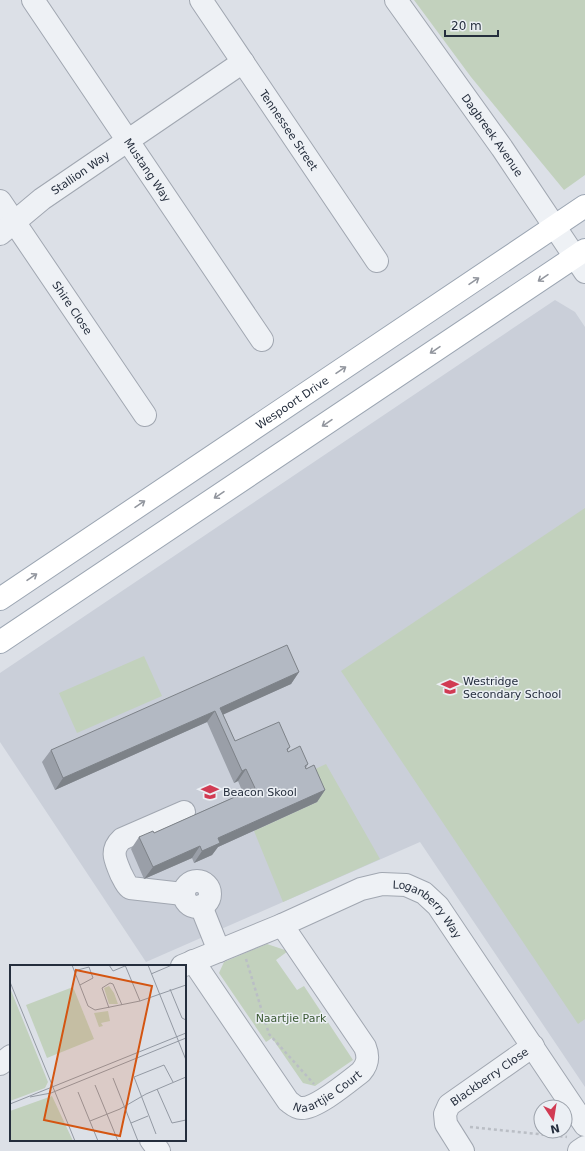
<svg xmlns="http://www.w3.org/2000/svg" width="585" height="1151" font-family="'DejaVu Sans',sans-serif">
	<rect width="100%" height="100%" fill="#dce0e7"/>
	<path fill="#cacfd9" d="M555 300 575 312 585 327V1087L420 842 146 962 0 742V673Z"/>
	<path fill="#c2d1bd" d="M414 0H585V175L564 190 471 77Z
		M585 508V1019L578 1024 341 671Z
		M144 656 162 696 77 733 59 693Z
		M326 764 380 859 283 902 254 831 317 802 296 778Z
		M267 944 288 951 276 960 297 990 304 986 353 1060 315 1086 303 1083 272 1038 266 1042 219 973 224 962Z"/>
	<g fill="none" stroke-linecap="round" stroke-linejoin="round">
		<g stroke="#a1a7b1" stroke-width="24">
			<g id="minor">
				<path id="s1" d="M33 0 262 340"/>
				<path id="s2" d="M201 0 377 261"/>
				<path id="s3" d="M396 0 502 148 585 272"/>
				<path id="s4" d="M0 201 145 415"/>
				<path id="s5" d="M0 234 42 199 243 62"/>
				<circle cx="197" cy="894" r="13"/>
				<path d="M183 894 130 888C125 884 124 879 121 874 116 861 109 851 122 839L184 812"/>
				<path d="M201 906 219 951"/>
				<path id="s6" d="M193 961 288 1101C292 1104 296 1108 301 1108 316 1109 348 1082 361 1072 368 1064 369 1057 365 1047L282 925"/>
				<path id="s7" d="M182 966 282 925 361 889 382 884 406 885 424 893 438 906 585 1125"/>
				<path d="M0 1064 11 1056"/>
				<path d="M151 1140 159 1151"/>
				<path id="s8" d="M463 1151 446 1124 445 1114 449 1105 533 1046"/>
				<path d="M579 1151 585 1147"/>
			</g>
		</g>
		<g stroke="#9ba5b2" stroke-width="24">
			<g id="major">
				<path id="s9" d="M0 599 585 206"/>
				<path d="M0 642 585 250"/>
			</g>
		</g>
		<path stroke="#babec5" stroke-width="2.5" stroke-dasharray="3 3" stroke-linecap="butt" d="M246 959 269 1034 314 1084
			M470 1127 567 1137"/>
		<use href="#minor" stroke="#eef1f5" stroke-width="22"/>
		<use href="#major" stroke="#fff" stroke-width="22"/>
	</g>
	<path fill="#9a9fa8" d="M299 672 291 684 223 714 235 741 290 747 288 750V752L308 764 306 768V769L325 790 317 802 218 847 212 855 194 863 192 858 144 879 131 849 139 837 154 833 243 793 238 781 234 783 207 722 55 790 42 762 51 750Z"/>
	<path fill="#7d8288" d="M299 672 291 684 218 717 220 708Z
		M215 711 207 722 55 790 63 778Z
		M246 769 238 781 234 783 242 771Z
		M325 790 317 802 218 847 212 855 194 863 202 851 218 838Z
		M200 846 192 858 144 879 153 867Z"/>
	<path fill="#b3b9c3" stroke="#7d8288" d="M287 645 299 672 220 708 235 741 279 722 290 747 287 749 288 752 300 746 308 764 305 766 306 769 314 765 325 790 218 838 220 843 202 851 200 846 153 867 139 837 153 831 154 833 255 788 246 769 242 771 215 711 63 778 51 750Z"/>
	<defs><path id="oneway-shaft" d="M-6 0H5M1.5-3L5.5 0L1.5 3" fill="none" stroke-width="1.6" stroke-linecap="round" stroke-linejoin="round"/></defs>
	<g stroke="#92969e">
		<use href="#oneway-shaft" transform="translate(543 278) rotate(146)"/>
		<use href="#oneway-shaft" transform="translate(474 281) rotate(-34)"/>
		<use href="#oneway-shaft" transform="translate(435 350) rotate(146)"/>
		<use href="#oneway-shaft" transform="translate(341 370) rotate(-34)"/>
		<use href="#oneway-shaft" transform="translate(327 423) rotate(146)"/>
		<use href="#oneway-shaft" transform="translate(219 495) rotate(146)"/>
		<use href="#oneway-shaft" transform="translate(140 504) rotate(-34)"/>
		<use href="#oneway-shaft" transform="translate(32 577) rotate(-34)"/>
	</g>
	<defs>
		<g id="school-bare" transform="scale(1.38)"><path d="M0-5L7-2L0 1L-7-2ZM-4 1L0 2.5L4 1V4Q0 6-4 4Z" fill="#d13b53" stroke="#ebeff4" stroke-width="2.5" paint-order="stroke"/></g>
	</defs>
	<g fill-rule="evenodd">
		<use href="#school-bare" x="450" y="687"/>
		<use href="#school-bare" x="210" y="792"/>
	</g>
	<g text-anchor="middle" stroke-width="3" stroke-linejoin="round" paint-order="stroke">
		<g font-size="11" fill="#252e3d" stroke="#ebeff4">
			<text dy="4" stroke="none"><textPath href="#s2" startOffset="157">Tennessee Street</textPath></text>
			<text dy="4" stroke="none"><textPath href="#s3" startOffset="166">Dagbreek Avenue</textPath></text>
			<text dy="4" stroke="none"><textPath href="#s1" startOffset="205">Mustang Way</textPath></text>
			<text dy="4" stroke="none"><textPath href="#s5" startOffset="101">Stallion Way</textPath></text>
			<text dy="4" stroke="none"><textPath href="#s4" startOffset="129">Shire Close</textPath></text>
			<text dy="4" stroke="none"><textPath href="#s9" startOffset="352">Wespoort Drive</textPath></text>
			<text dy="4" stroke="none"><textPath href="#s7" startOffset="272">Loganberry Way</textPath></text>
			<text dy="4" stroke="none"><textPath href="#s8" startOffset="101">Blackberry Close</textPath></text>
			<text dy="4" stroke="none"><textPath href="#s6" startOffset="215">Naartjie Court</textPath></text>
		</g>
		<g font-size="11" fill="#252e3d" stroke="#ebeff4" text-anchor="start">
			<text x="463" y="685">Westridge<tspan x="463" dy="13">Secondary School</tspan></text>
			<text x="223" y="796">Beacon Skool</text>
		</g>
		<g font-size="11" fill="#3a5932" stroke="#ebeff4">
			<text x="291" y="1022">Naartjie Park</text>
		</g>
	</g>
	<g transform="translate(10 965)">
		<rect width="176" height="176" fill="#dce0e7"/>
		<path d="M99 21 104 28 108 39H99L94 23ZM63 22 84 74 37 93 16 40ZM0 23 38 117 35 123 0 136ZM98 46 100 56 91 58 93 61 89 62 84 48ZM42 131 63 176H0V146Z" fill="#c2d1bd"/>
		<path fill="none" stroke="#9399a3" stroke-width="1" d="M62 0 78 41 85 45 130 36 176 20M99 0 103 6 115 1M115 0 130 36M138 0 176 95M64 6 79 2 83 13 70 20M141 9 162 0M0 17 65 176M160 24 172 53 176 55M99 43 92 23 100 18 103 19 112 40M103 113 128 176M85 120 108 176M147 124 162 158 176 155M68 127 88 176M20 132 41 128 176 73M0 139 176 68M80 156 110 144 136 129 176 112M121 158 138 151M146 169 124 112 154 100 163 117"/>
		<path fill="#d45511" fill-opacity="0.15" stroke="#d45511" stroke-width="2" d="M66 5 142 21 110 171 34 155Z"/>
		<rect width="176" height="176" fill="none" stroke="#252e3d" stroke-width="2"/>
	</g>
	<g transform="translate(553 1119) rotate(168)"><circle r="19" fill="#ebeff4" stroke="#9ca2ab"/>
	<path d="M0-3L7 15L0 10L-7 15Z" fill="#d13b53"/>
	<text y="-6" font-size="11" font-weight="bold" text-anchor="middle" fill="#252e3d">N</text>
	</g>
	<path d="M445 30v6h53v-6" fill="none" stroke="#252e3d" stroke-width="2"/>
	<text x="451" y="30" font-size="12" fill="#252e3d" stroke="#ebeff4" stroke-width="3" paint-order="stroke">20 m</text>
</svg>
